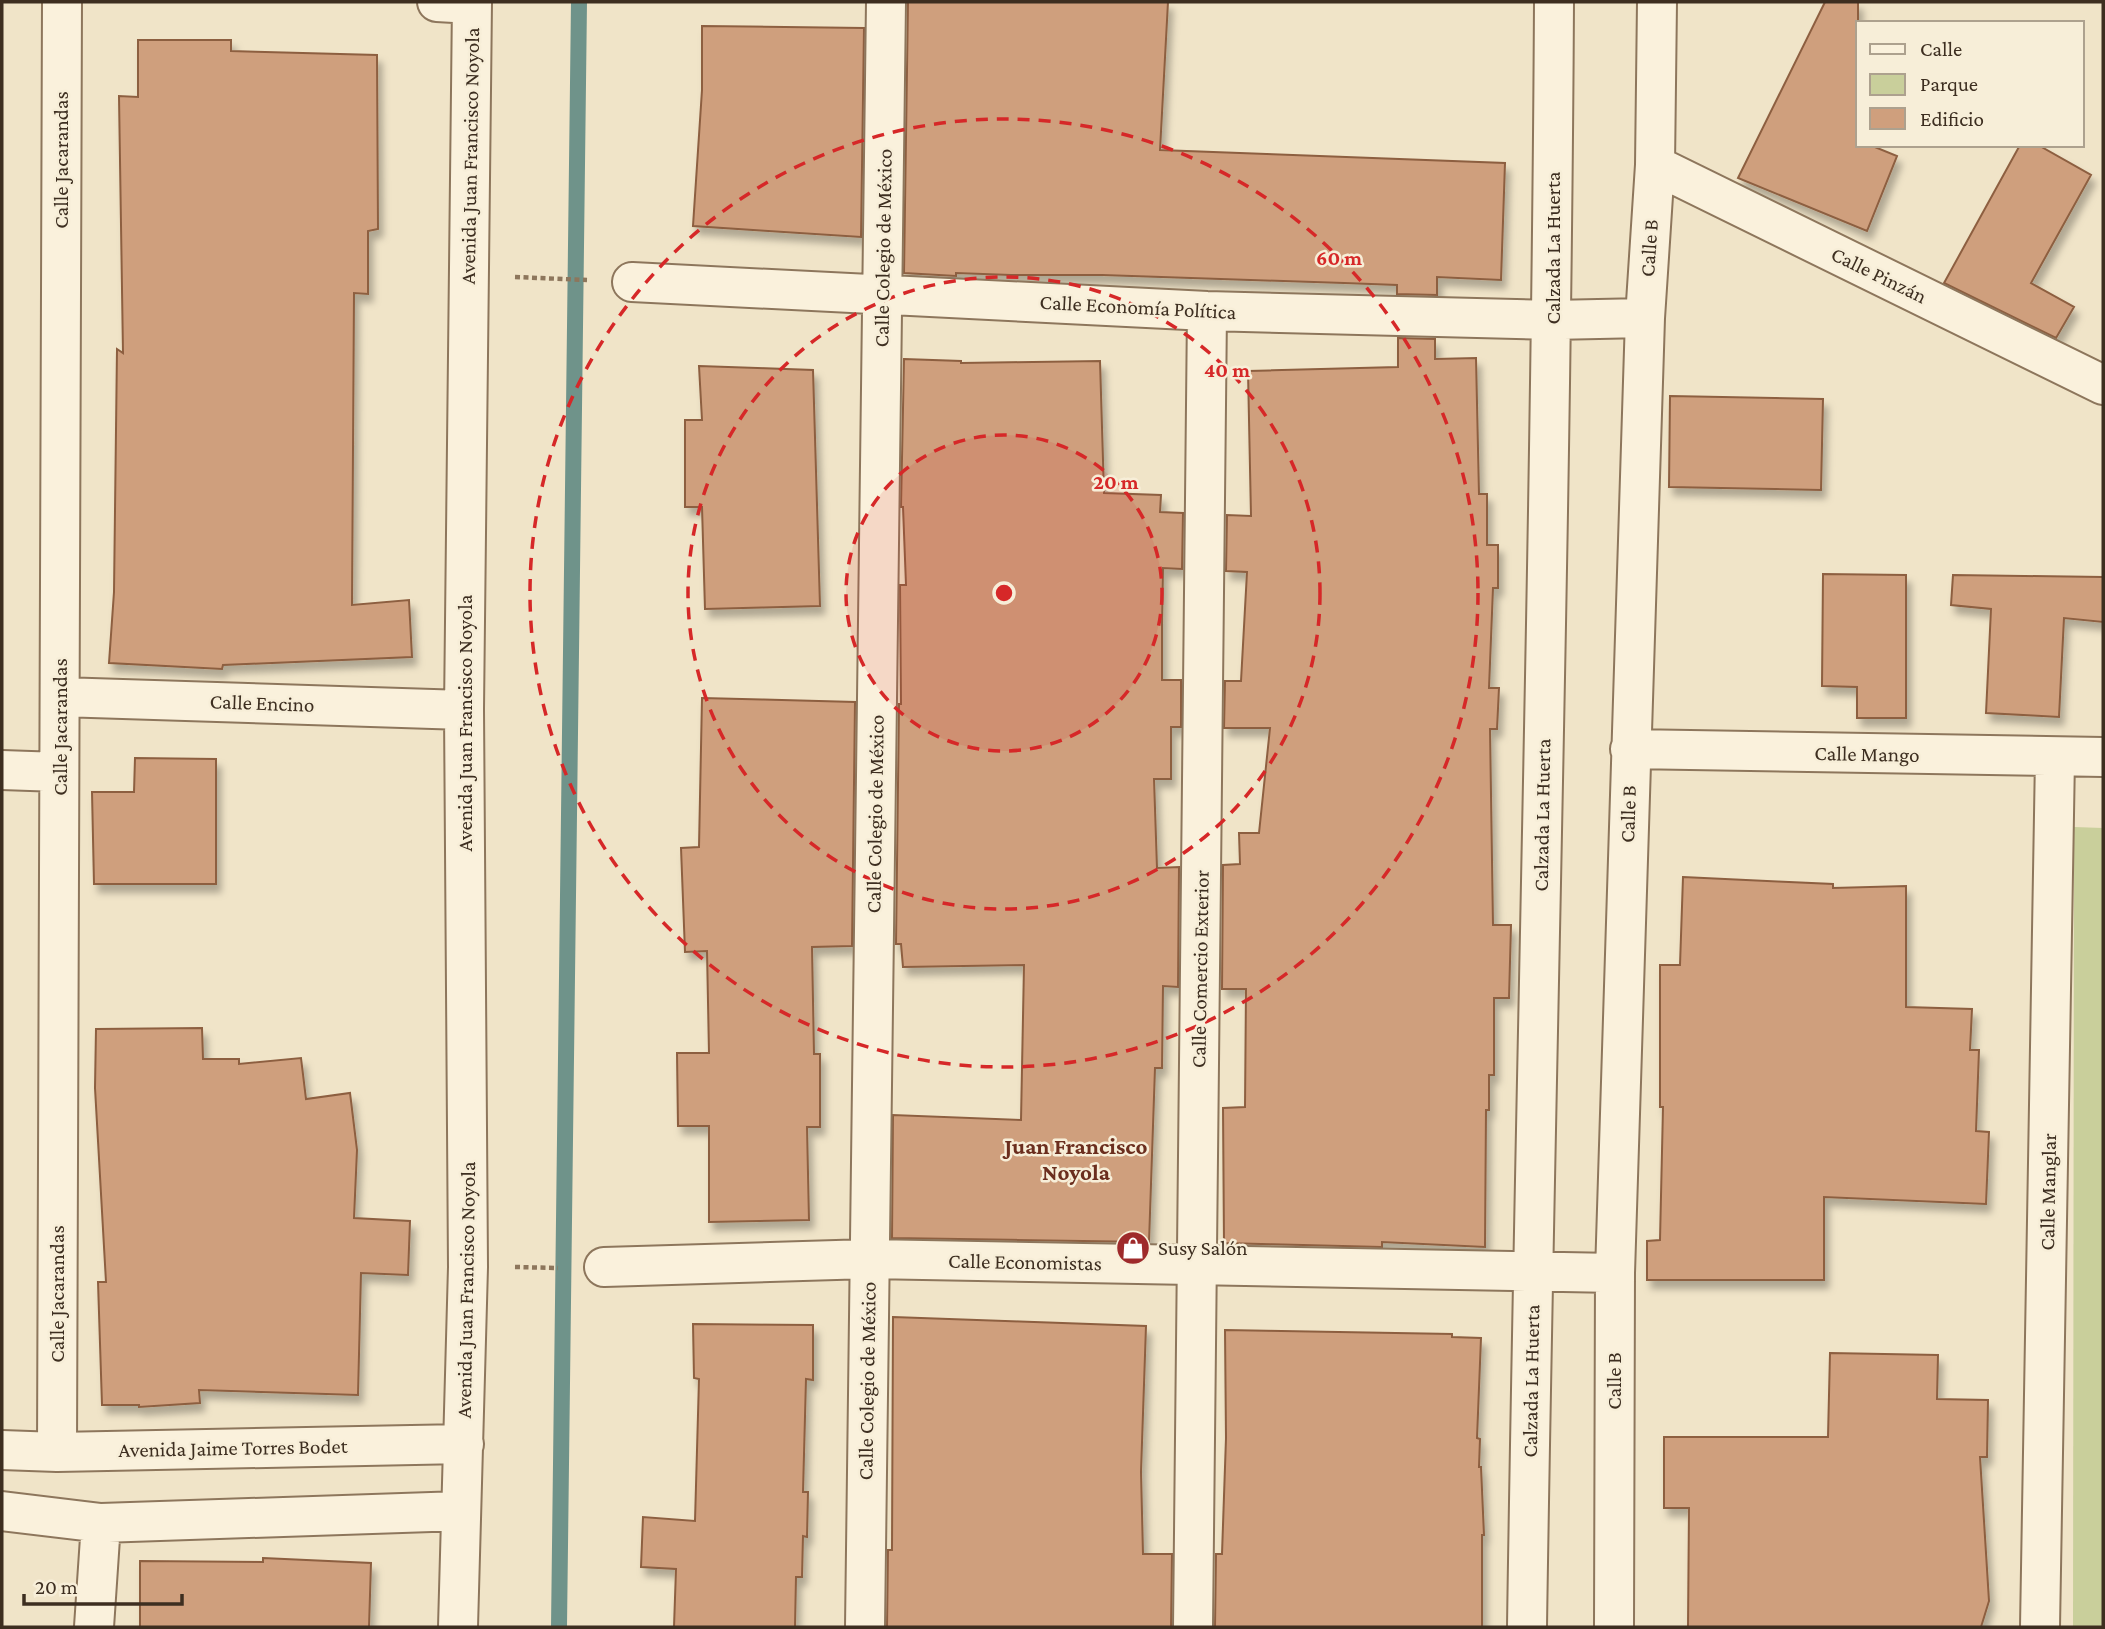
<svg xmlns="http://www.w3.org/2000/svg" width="2105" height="1629" font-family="'Crimson Pro',serif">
	<defs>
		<filter id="shadow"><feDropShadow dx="4.5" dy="8" stdDeviation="3.5" flood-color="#0004"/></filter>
	</defs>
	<rect width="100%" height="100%" fill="#f0e4c8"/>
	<path fill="#c9cf9b" d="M2074 827 2103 828V1627H2073Z"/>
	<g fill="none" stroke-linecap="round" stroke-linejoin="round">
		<path stroke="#6f938a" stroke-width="16" d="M559 1627 579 2"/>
	</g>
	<path fill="#cf9f7d" stroke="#8d5f41" stroke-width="2" filter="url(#shadow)" d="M908 2H1168L1160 150 1505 163 1501 280 1437 277V295L1397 294V285L1344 283 1102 275H1011L956 273V276L904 273Z
		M1825 2H1858V145H1870L1897 156 1867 231 1738 178Z
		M702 26 864 28 861 237 693 226 702 90Z
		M138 40H231V51L377 55 378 229 368 231V294L354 293 352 605 409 600 412 657 223 665 222 669 109 663 114 592 117 349 123 353 119 96 138 97Z
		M2020 145H2038L2091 175 2031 283 2074 307 2056 338 1944 283Z
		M1398 338 1435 339V359L1476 358 1479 494H1487V545H1498V588H1493L1489 688H1499L1497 729H1490L1493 925H1511L1509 998H1494V1075H1489V1110H1486L1485 1247 1382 1242V1247L1224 1243 1223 1108 1245 1107 1246 989H1222L1223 865 1240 864 1239 833H1259L1270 728H1224L1225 681H1241L1247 572 1226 571 1227 515 1251 516 1248 371 1398 367Z
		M904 359 961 361V363L1100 361 1104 493 1161 495 1160 512 1183 513 1182 569 1163 568 1162 625V680H1181V727H1171V779H1154L1157 868 1179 867 1178 987 1163 986 1162 1068H1155L1149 1242 892 1238 893 1115 1021 1120 1024 965 903 967 901 944H896L899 704H901L900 585H906L903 507H901Z
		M699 366 813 370 820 606 705 609 702 507H685V420H702Z
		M1670 396 1823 399 1821 490 1669 487Z
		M1823 574 1906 575V718H1857V687L1822 686Z
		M1953 575 2103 577V622L2064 618 2059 717 1986 713 1991 609 1951 605Z
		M702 698 855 702 852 946 812 947 814 1054H820V1127H807L809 1220 709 1222V1126H678L677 1053H709L707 951 685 952 681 848 699 847Z
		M135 758 216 759V884H94L92 792H134Z
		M1683 877 1833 884V888L1906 886V1007L1972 1009 1970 1050H1979L1976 1131 1989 1132 1986 1204 1824 1197V1280H1647V1241L1660 1240 1663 1107H1660V965H1680Z
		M202 1028 203 1059H239V1064L301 1058 306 1099 350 1093 357 1150 354 1218 410 1221 408 1275 361 1273 358 1395 199 1390 200 1403 139 1407V1405H102L98 1282H106L95 1088 96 1029Z
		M893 1317 1146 1326 1141 1472 1143 1554H1172L1171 1627H887L888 1550H892Z
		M693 1324 813 1325V1380L806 1379 803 1492H808L807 1537 803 1536 802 1577H796L795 1627H674L676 1569 641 1567 643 1517 695 1521 699 1379 694 1378Z
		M1225 1330 1452 1334V1337L1481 1338 1477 1438 1480 1439 1479 1467H1481L1484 1535H1482V1627H1215L1216 1554H1222L1226 1438Z
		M1830 1353 1938 1355 1937 1399 1988 1400 1987 1457H1980L1989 1601 1981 1627H1688L1689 1508H1664V1437H1828Z
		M263 1558 371 1563 369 1627H140V1561L263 1562Z"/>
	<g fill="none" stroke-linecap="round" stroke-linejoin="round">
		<g stroke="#8d765c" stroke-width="42">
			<path id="minor" d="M437 2 472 4
				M1655 165 2103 385
				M632 282 1207 311 1552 320 1645 318
				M60 697 464 710
				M1630 749 2103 757
				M2 770 59 772
				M604 1267 869 1259 1615 1273
				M2 1450 57 1452 464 1444
				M57 1452 62 2
				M2 1511 101 1523 461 1511
				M94 1627 101 1523
				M458 1627 468 1267 464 710 472 2
				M865 1627 886 2
				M1193 1627 1207 311
				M1527 1627C1535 1085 1551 544 1554 2
				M1614 1627 1615 1273 1645 318 1655 165 1657 2
				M2040 1627 2055 757"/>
		</g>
		<path stroke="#8d765c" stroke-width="4.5" stroke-dasharray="5 3.5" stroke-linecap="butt" d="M515 277 587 280
			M515 1267 558 1268"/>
		<use href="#minor" stroke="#faf1dc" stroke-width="38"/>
	</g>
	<circle cx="1004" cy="593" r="158" fill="#d62828" fill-opacity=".12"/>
	<g fill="none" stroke="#d62828" stroke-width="3.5" stroke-dasharray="12 9">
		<circle cx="1004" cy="593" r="158"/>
		<circle cx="1004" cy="593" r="316"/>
		<circle cx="1004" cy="593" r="474"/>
	</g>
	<defs>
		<g id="shop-disc" transform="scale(1.75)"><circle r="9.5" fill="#9e2a2b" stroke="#f7eed8"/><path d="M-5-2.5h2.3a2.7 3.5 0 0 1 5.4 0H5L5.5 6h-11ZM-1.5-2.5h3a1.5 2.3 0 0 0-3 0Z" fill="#fff"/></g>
	</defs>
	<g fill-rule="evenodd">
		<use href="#shop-disc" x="1133" y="1248"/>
	</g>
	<g text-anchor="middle" stroke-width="5" stroke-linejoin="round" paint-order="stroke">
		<g font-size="21" fill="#3d2e20" stroke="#f7eed8">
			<text transform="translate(470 156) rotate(-89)" y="7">Avenida Juan Francisco Noyola</text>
			<text transform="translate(61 160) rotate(-90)" y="7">Calle Jacarandas</text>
			<text transform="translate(883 248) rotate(-89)" y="7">Calle Colegio de México</text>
			<text transform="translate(1553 248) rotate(-90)" y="7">Calzada La Huerta</text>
			<text transform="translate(1649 248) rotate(-86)" y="7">Calle B</text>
			<text transform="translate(1879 275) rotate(26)" y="7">Calle Pinzán</text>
			<text transform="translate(1138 307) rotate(3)" y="7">Calle Economía Política</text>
			<text transform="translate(262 703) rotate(2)" y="7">Calle Encino</text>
			<text transform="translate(465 723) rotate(-90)" y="7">Avenida Juan Francisco Noyola</text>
			<text transform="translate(60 727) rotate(-90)" y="7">Calle Jacarandas</text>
			<text transform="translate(1867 754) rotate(1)" y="7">Calle Mango</text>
			<text transform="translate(875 814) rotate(-89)" y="7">Calle Colegio de México</text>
			<text transform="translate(1628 814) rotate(-88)" y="7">Calle B</text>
			<text transform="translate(1542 815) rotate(-89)" y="7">Calzada La Huerta</text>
			<text transform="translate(1200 969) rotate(-89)" y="7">Calle Comercio Exterior</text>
			<text transform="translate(2048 1192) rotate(-89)" y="7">Calle Manglar</text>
			<text transform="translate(1025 1262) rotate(1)" y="7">Calle Economistas</text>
			<text transform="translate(466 1290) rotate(-89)" y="7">Avenida Juan Francisco Noyola</text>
			<text transform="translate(57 1294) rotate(-90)" y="7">Calle Jacarandas</text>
			<text transform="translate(867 1381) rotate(-89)" y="7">Calle Colegio de México</text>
			<text transform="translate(1531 1381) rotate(-89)" y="7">Calzada La Huerta</text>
			<text transform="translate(1614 1381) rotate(-90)" y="7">Calle B</text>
			<text transform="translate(233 1448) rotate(-1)" y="7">Avenida Jaime Torres Bodet</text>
		</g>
		<g font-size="21" fill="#3d2e20" stroke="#f7eed8" text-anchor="start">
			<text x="1158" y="1255">Susy Salón</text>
		</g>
		<g font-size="23" font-weight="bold" fill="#6b2e1e" stroke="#f7eed8">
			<text x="1076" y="1154">Juan Francisco<tspan x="1076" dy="26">Noyola</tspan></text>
		</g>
	</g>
	<circle cx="1004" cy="593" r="10" fill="#d62828" stroke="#f7eed8" stroke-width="3.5"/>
	<g font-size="21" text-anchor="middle" font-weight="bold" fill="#d62828" stroke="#f7eed8" stroke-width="5" stroke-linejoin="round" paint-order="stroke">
		<text x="1339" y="265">60 m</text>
		<text x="1227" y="377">40 m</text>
		<text x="1116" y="489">20 m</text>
	</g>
	<rect width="2105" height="1629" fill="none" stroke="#3d2e20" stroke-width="7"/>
	<rect x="1856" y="21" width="228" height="126" fill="#f7eed8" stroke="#ada18e" stroke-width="2"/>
	<rect x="1870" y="44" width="35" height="10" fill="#faf1dc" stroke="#ada18e" stroke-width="2"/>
	<text x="1920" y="56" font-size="21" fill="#3d2e20">Calle</text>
	<rect x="1870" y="74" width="35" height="21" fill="#c9cf9b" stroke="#ada18e" stroke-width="2"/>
	<text x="1920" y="91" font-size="21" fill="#3d2e20">Parque</text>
	<rect x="1870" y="108" width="35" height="21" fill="#cf9f7d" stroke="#ada18e" stroke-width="2"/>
	<text x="1920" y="126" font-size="21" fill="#3d2e20">Edificio</text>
	<path d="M24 1594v10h158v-10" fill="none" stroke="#3d2e20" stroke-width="3.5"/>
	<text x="35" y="1594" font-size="21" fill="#3d2e20" stroke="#f7eed8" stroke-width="5" paint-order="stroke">20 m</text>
</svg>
